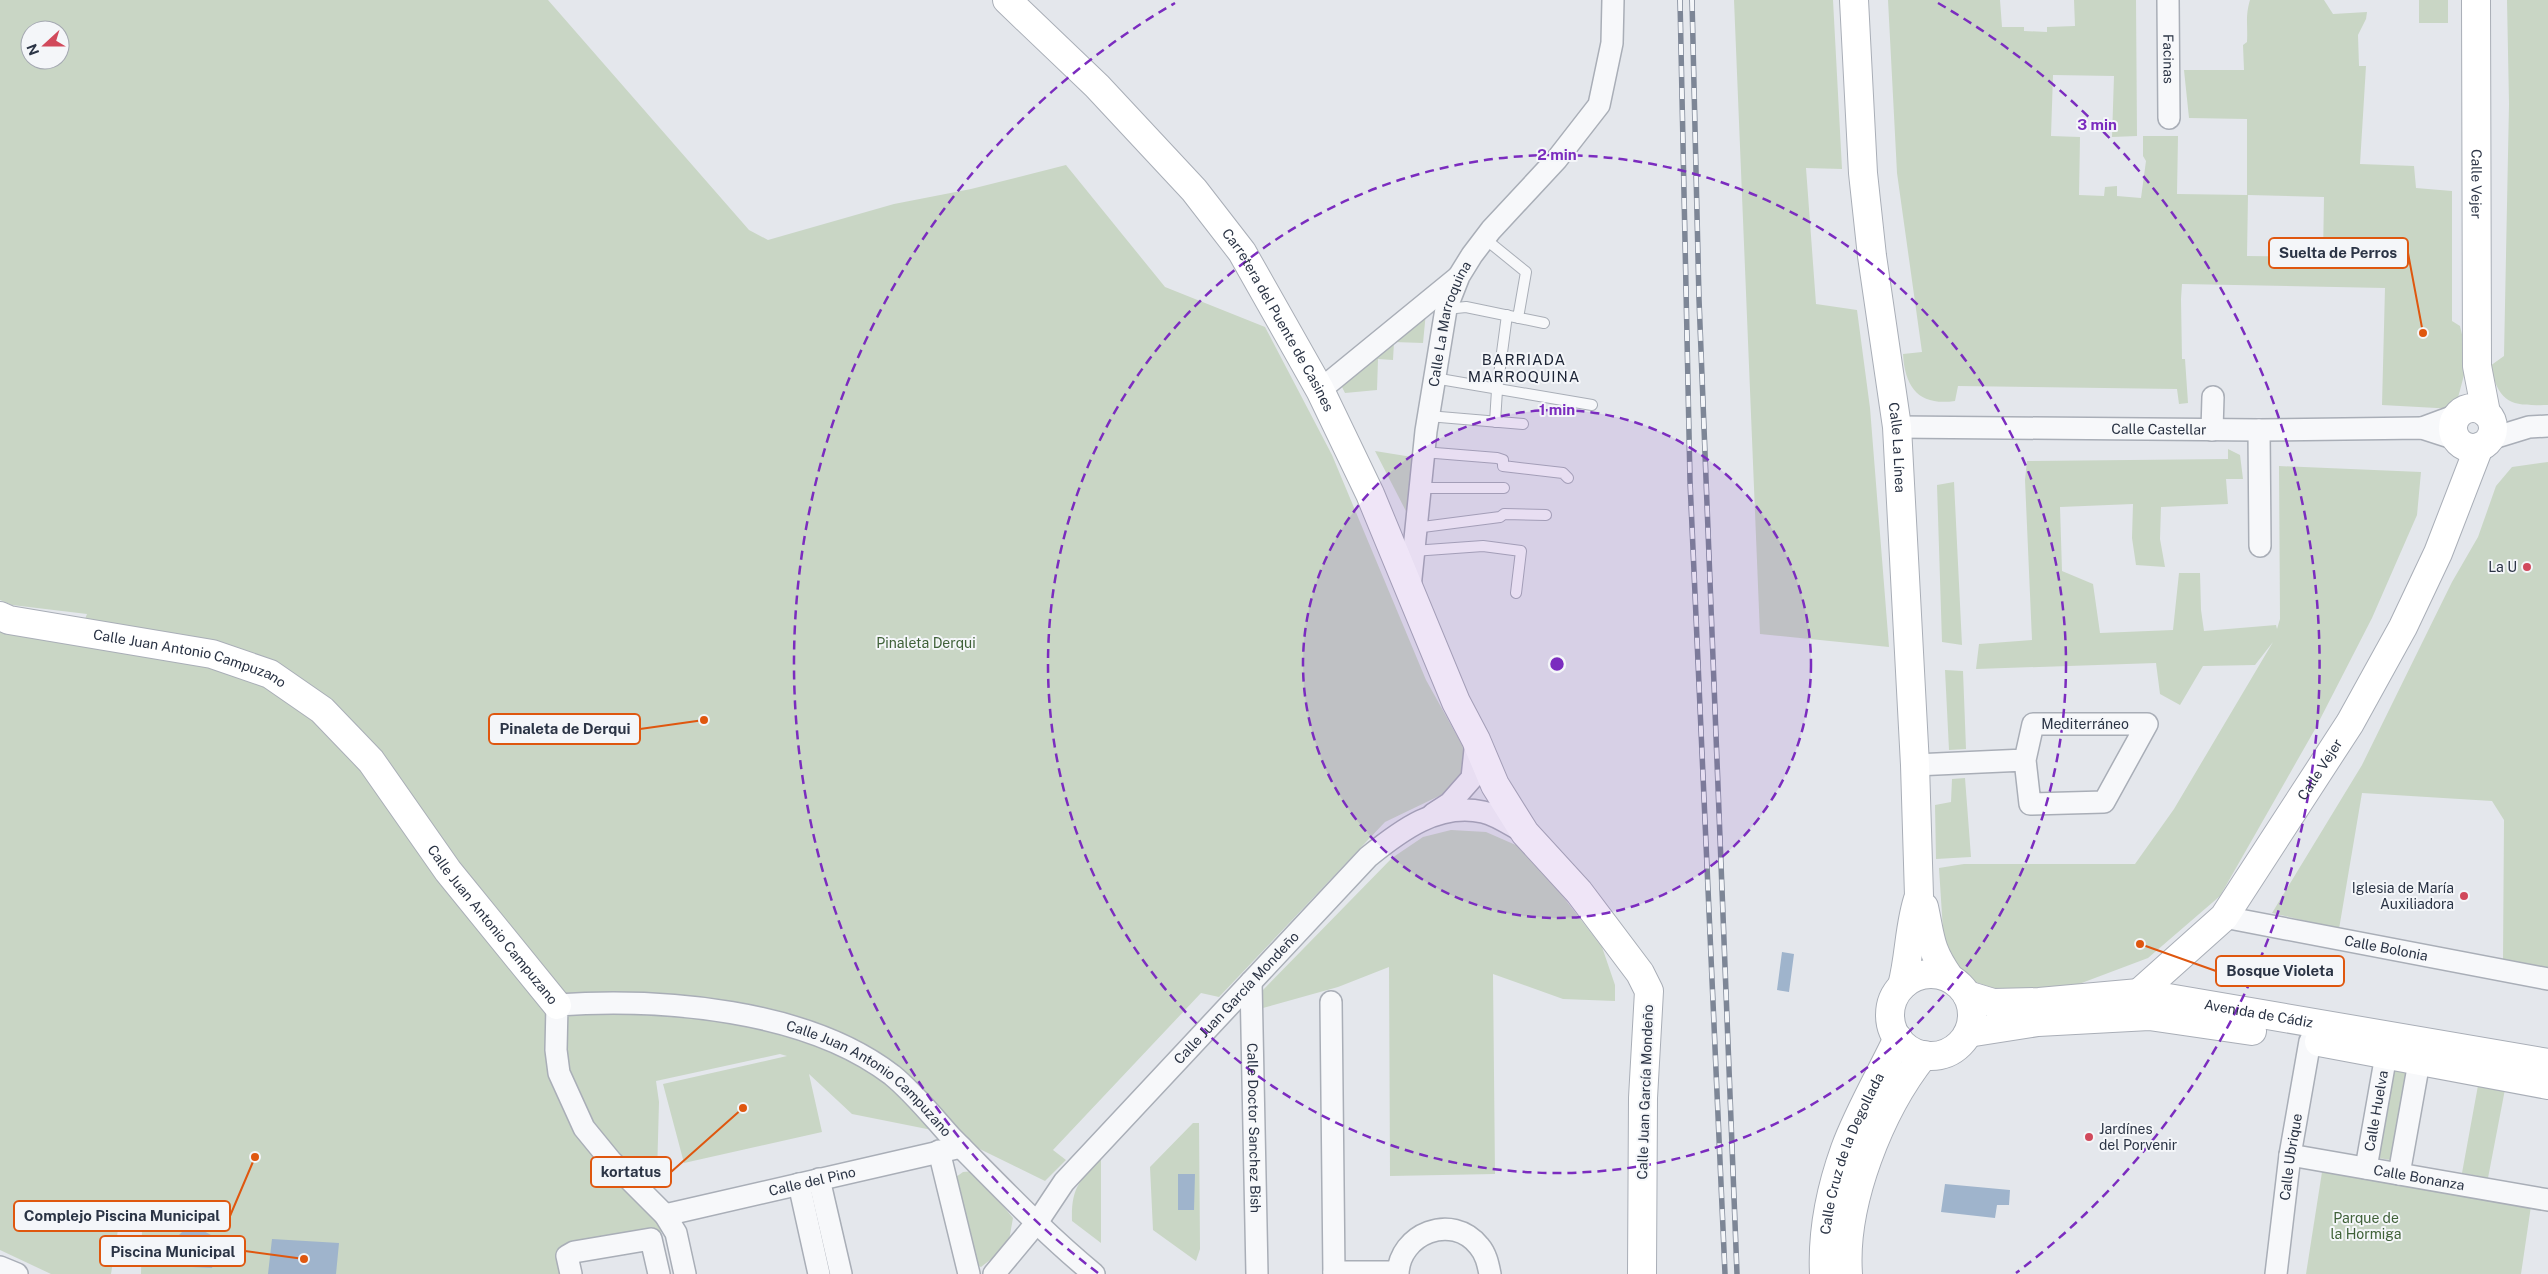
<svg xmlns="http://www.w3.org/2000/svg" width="2548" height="1274" font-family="'Public Sans',sans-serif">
	<rect width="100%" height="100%" fill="#e4e7ec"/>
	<path fill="#c9d6c5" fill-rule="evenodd" d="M0 0H548L749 230 768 240 894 204 971 189 1066 165 1165 287 1265 327 1332 455 1426 680 1465 750 1464 784 1385 822 1219 997 1201 993 1053 1150 1066 1160 1045 1181 947 1133 852 1114 809 1074 822 1132 684 1163 663 1084 787 1056 780 1054 656 1081 659 1102 657 1175 629 1189 664 1231 569 1249 574 1274H141L142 1229 120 1217 111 1274H51L0 1250V628L76 642 87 614 12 605 0 600ZM30 30H60V60H30Z
		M1734 0H1833L1842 169 1806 168 1816 304 1857 310 1870 408 1889 647 1760 634Z
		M1888 0H2000L2002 27H2024V31L2047 32V27L2075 26 2074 0H2136L2137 136 2112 137 2114 76 2053 75 2051 136 2080 137 2079 195 2104 196 2105 187 2117 186V196L2141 198 2146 161 2143 156V136H2178L2177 194 2247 195V119L2189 118 2184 70H2244L2243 45 2247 42C2248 25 2245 17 2250 0H2324L2333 14 2367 12 2366 19 2358 35 2359 66H2366L2360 164 2414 166 2416 188 2452 191V321L2460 326 2468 360 2455 409 2382 405 2385 288 2182 284 2181 299 2182 359H2185L2188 403 2179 404 2177 389 1958 386 1955 401C1920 406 1905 389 1903 354L1922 352 1897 173ZM2248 195 2324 197 2323 257 2247 256Z
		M2419 0H2448V23H2419Z
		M2507 0H2548V405C2510 406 2500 404 2490 366L2504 356 2509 104Z
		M1426 312 1423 343 1394 342 1393 360 1378 359 1377 390 1345 393 1340 383Z
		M2228 449 2240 455 2243 479H2226L2228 504 2161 507 2160 539 2165 567 2136 565 2132 538 2133 504 2060 507 2062 571 2093 584 2100 633 2173 630 2179 573H2200L2201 610 2204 631 2276 625 2277 629 2280 619 2279 466 2421 472 2417 515 2372 618 2314 731 2220 896 2148 958 2079 984 2003 991 1969 980 1944 946 1939 868 1964 864H2135L2174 809 2273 642 2255 665 2203 666 2180 705 2160 694 2156 663 1976 669 1979 644 2032 640 2025 480 2027 461 2228 459Z
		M1375 451 1412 457 1409 517Z
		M2548 462V968L2503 961 2504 820 2492 801 2362 793 2339 929 2272 913 2362 765 2452 582 2478 537 2496 486 2512 467Z
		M1954 482 1962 645 1942 642 1937 485Z
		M1945 670 1963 671 1966 749 1949 750Z
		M1965 778 1971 857 1936 859 1935 805 1951 802 1952 779Z
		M1451 830 1486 832 1518 846 1554 885 1602 947 1615 985V1001L1563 999 1493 974 1495 1174 1390 1176 1389 967 1338 987 1263 1008V990L1392 858 1423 837Z
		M2388 1063 2415 1068 2397 1161 2372 1157Z
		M2479 1080 2506 1084 2488 1178 2462 1173Z
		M1193 1123H1199L1200 1249 1196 1261 1153 1230 1150 1167Z
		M1101 1157V1243L1072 1221C1071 1187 1080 1181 1101 1157Z
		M974 1171 1013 1218 1008 1246 981 1267 973 1263 956 1177 963 1172Z
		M2322 1172 2531 1206 2521 1274H2306Z"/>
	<path fill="#9fb4cc" d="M1782 952 1794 954 1789 992 1777 990Z
		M1178 1174H1195L1194 1210H1178Z
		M1945 1184 2010 1190 2009 1205H1997L1995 1218 1941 1212Z
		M200 1229 211 1235 216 1251 212 1268 192 1267 177 1261 173 1241 184 1230Z
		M272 1239 339 1243 336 1274H268Z"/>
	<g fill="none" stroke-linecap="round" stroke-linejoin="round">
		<g stroke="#a9aeb7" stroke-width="12">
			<path id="lane" d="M1484 238 1526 272 1518 318
				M1446 309 1466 307 1544 323
				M1434 378 1592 405
				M1428 416 1523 424
				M1495 422 1497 390 1507 315
				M1423 452 1497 458 1503 460V466L1563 473 1568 478
				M1420 488H1504
				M1415 528 1500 517 1504 514 1546 515
				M1413 551 1483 546 1521 551 1516 593"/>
		</g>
		<g stroke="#a9aeb7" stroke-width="24">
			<g id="street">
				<path id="s1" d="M2168 0 2169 118"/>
				<path d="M1320 390 1457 278"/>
				<path id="s2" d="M1897 427 2259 430 2422 428 2456 439"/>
				<path d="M2422 428 2457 415"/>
				<path d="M2212 430 2213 397"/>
				<path d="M2259 430 2260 546"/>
				<path d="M2490 439 2529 427 2548 426"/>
				<path id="s3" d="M1410 588 1426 431 1446 309 1459 276 1472 255 1491 230 1557 159 1599 105 1612 43 1613 0"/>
				<path d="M1915 765 2025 760 2030 804 2104 802 2147 724H2033L2025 760"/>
				<path d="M1433 814 1450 803 1472 778 1476 740"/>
				<path id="s4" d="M2224 917 2548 979"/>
				<path id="s5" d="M1251 982 1257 1274"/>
				<path d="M1331 1002 1334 1274"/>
				<path d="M939 1151 969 1274"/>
				<path id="s6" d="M2290 1155 2548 1200"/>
				<path id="s7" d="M2366 1168 2386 1055"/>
				<path d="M2399 1174 2419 1062"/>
				<path d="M819 1179 841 1274"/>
				<path d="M799 1184 819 1274"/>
				<path id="s8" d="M665 1215 961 1147"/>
				<path d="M0 1267 17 1274"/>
				<path d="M1334 1272H1397"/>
				<path d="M571 1274 567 1256 574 1252 651 1239 659 1274"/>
				<path id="s9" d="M685 1274 676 1233 665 1215 611 1161 584 1128 559 1073 556 1050 557 1005C662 998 806 1009 892 1075 914 1093 933 1117 952 1138 998 1184 1044 1233 1094 1274"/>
				<path id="s10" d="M994 1274 1038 1221 1064 1182 1368 857C1400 831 1438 802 1483 812 1497 815 1512 826 1525 833"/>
				<path d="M1398 1274C1399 1234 1452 1212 1479 1246 1486 1254 1488 1264 1490 1274"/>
				<path id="s11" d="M2276 1274 2290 1155 2310 1041"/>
			</g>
		</g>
		<g stroke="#a9aeb7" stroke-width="30">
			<g id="secondary">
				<path id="s12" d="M1007 0 1097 86 1194 190 1242 252 1320 390 1370 494 1456 702 1476 740 1495 785 1525 833 1579 892 1640 973 1649 991 1643 1098 1642 1274"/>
				<path id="s13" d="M1854 0 1863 173 1872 256 1897 427 1915 765 1919 896C1909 923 1910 956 1902 986"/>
				<path id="s14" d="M2476 0 2477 366 2486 413"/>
				<circle cx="2473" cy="428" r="20"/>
				<path id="s15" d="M0 616 9 620 212 654 270 674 322 710 371 761 448 871 557 1005"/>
				<path d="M1924 907C1931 939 1929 948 1949 977"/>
				<circle cx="1931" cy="1015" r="41"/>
				<path id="s16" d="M1967 995 1993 1003 2039 1002 2139 993 2548 1063"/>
				<path id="s17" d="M2149 1016 2139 993 2224 917 2350 723 2403 627 2438 553 2479 447"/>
				<path d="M1968 1033 2038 1022 2149 1016 2252 1031"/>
				<path d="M2319 1042 2548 1085"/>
				<path id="s18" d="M1824 1274C1822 1233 1831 1188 1845 1149 1858 1113 1881 1074 1898 1038"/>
				<path d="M1848 1274C1843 1203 1880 1110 1924 1055"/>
			</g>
		</g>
		<use href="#lane" stroke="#f7f8fa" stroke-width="10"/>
		<use href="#street" stroke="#f7f8fa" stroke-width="21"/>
		<use href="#secondary" stroke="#fff" stroke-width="28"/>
		<g stroke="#7d8696" stroke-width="5.5">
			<path id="rail" d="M1680 0 1690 481 1725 1274
				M1692 0 1699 299 1737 1274"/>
		</g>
		<use href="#rail" stroke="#f4f6f9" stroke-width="4" stroke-dasharray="11" stroke-linecap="butt"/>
	</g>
	<circle cx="1557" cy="664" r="254" fill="#7b2cbf" fill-opacity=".12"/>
	<g fill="none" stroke="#7b2cbf" stroke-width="2.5" stroke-dasharray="9 6">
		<circle cx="1557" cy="664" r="254"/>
		<circle cx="1557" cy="664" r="509"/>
		<path d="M1098 1273A763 763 0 0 1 1175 3M1938 3A763 763 0 0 1 2016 1273"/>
	</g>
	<g fill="#d1495b" stroke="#f4f6f9" stroke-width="2">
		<circle cx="2527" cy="567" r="5"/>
		<circle cx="2464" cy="896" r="5"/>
		<circle cx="2089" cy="1137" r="5"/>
	</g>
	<g text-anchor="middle" stroke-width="4" stroke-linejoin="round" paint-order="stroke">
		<g font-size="14" fill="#2b3445" stroke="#f4f6f9">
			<text dy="5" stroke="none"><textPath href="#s1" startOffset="59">Facinas</textPath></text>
			<text dy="5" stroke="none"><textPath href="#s14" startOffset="184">Calle Vejer</textPath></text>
			<text dy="5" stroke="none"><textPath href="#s12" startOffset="422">Carretera del Puente de Casines</textPath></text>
			<text dy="5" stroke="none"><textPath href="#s3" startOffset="268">Calle La Marroquina</textPath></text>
			<text dy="5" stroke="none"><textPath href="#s2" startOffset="262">Calle Castellar</textPath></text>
			<text dy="5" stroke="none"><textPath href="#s13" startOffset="450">Calle La Línea</textPath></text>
			<text dy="5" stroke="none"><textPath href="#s15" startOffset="195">Calle Juan Antonio Campuzano</textPath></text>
			<text x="2085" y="729">Mediterráneo</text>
			<text dy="5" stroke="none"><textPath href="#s17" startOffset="315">Calle Vejer</textPath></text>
			<text dy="5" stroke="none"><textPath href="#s15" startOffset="615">Calle Juan Antonio Campuzano</textPath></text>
			<text dy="5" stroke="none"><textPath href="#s4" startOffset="165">Calle Bolonia</textPath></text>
			<text dy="5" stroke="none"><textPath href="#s10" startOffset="368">Calle Juan García Mondeño</textPath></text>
			<text dy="5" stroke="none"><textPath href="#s16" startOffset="295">Avenida de Cádiz</textPath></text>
			<text dy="5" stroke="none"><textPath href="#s9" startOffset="642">Calle Juan Antonio Campuzano</textPath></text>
			<text transform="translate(1645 1092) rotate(-88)" y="5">Calle Juan García Mondeño</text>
			<text dy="5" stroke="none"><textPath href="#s7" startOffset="58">Calle Huelva</textPath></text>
			<text dy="5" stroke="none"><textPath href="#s5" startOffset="146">Calle Doctor Sanchez Bish</textPath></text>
			<text dy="5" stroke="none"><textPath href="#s18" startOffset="125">Calle Cruz de la Degollada</textPath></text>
			<text dy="5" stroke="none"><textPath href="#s11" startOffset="118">Calle Ubrique</textPath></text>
			<text dy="5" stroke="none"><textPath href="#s6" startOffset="131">Calle Bonanza</textPath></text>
			<text dy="5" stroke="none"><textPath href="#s8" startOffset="151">Calle del Pino</textPath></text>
		</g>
		<g font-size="14" fill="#2b3445" stroke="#f4f6f9" text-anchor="end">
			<text x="2517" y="572">La U</text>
			<text x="2454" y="893">Iglesia de María<tspan x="2454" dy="16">Auxiliadora</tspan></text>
			<text x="2099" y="1134" text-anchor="start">Jardínes<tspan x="2099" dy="16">del Porvenir</tspan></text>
		</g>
		<g font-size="14" fill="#3f6138" stroke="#f4f6f9">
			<text x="926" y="648">Pinaleta Derqui</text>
			<text x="2366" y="1223">Parque de<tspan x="2366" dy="16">la Hormiga</tspan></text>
		</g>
		<g font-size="15" letter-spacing="1" fill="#1d2536" stroke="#f4f6f9">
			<text x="1524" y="365">BARRIADA<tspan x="1524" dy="17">MARROQUINA</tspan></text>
		</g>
	</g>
	<circle cx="1557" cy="664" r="8" fill="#7b2cbf" stroke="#f4f6f9" stroke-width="2.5"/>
	<g font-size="15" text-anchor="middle" font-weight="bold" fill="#7b2cbf" stroke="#f4f6f9" stroke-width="4" stroke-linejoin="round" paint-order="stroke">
		<text x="2097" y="130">3 min</text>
		<text x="1557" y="160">2 min</text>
		<text x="1557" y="415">1 min</text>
	</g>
	<path fill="none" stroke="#df570f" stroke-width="2" d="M2423 333L2408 253M704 720L640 729M2140 944L2216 971M743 1108L671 1172M255 1157L230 1216M304 1259L245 1251"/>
	<g fill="#df570f" stroke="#f4f6f9" stroke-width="2">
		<circle cx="2423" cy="333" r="5"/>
		<circle cx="704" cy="720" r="5"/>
		<circle cx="2140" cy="944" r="5"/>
		<circle cx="743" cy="1108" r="5"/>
		<circle cx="255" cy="1157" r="5"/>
		<circle cx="304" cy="1259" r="5"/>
	</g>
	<g fill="#f4f6f9" stroke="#df570f" stroke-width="2">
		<rect x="2269" y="238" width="139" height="30" rx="5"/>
		<rect x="489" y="714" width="151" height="30" rx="5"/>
		<rect x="2216" y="956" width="128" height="30" rx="5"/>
		<rect x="591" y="1157" width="80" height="30" rx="5"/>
		<rect x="14" y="1201" width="216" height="30" rx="5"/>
		<rect x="100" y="1236" width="145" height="30" rx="5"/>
	</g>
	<g font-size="15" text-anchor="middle" font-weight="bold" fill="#2b3445">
		<text x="2338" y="258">Suelta de Perros</text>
		<text x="565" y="734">Pinaleta de Derqui</text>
		<text x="2280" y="976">Bosque Violeta</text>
		<text x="631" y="1177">kortatus</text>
		<text x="122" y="1221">Complejo Piscina Municipal</text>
		<text x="173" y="1257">Piscina Municipal</text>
	</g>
	<g transform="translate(45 45) rotate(249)"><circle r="24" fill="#f4f6f9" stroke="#a4a8b1"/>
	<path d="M0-4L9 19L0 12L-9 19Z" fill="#d1495b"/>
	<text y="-8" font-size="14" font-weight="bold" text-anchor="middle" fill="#2b3445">N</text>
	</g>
</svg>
